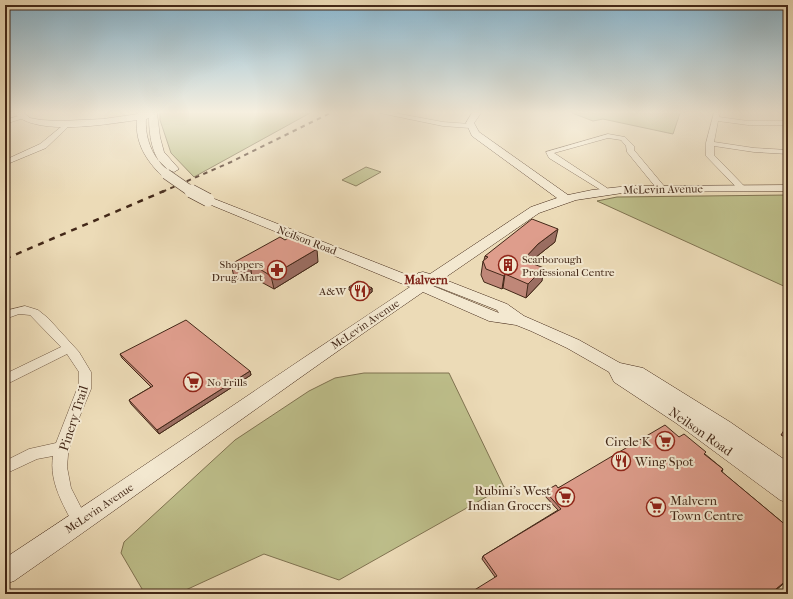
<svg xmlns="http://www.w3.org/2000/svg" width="793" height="599" font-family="'IM FELL French Canon',serif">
	<rect width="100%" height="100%" fill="#ecdbb7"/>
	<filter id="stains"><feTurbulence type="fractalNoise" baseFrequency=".005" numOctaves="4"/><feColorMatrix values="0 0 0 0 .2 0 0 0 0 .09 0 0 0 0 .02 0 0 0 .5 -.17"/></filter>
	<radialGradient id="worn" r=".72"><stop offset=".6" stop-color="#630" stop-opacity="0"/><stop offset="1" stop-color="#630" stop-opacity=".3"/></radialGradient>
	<path fill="#bdbe8a" stroke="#807351" d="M160 113H310L194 177 171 153 160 120Z
		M572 113H680L673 134 603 119 593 121Z
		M366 167 381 172 356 186 342 180Z
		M788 195V288L597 201 617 197Z
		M364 373H449L504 487 339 580 264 554 177 594H145L121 553 124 542 235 440 309 391 335 378Z"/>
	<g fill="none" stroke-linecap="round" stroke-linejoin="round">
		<g stroke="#6d5540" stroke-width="1">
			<path id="street" d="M380 113H395L443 122 470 124 473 126 470 128 443 126Z
				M714 113H720L719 117 748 121H788V125H748L718 121 714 142 754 148 788 150V154L754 152 714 146V155L746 188 745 190H739L706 156V143Z
				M22 115 24 116V118L5 124V120Z
				M66 123 71 124 46 148 5 165V160L40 144Z
				M608 134 625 137 634 146V150L664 186 665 188 664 190H658L627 152 626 146 621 140 608 138 554 153 607 188 608 190 604 192 549 158 546 152Z
				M25 306 38 310 48 318 79 352 91 372V389L72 435 68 455 67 467 71 488 88 521 86 526 80 529 74 526C63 504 49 482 53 456L37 459 5 474V461L29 449 56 443 79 384V372L67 354 5 385V374L61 347 30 315 19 314 5 319V311Z"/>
		</g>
		<g stroke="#432818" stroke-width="1">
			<path id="secondary" d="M14 113H24L30 118 41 120 60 121 103 119 138 114V113H157L160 137 164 152 179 169 174 172C153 167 149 136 149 118L146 119C145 133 149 148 158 160 163 165 168 169 171 174L170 176H162C146 160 135 143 137 120 108 124 35 137 14 113Z
				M472 113H481L474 123 479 132 568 195 592 190 629 186 788 185V191L629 192 576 200 539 213 443 279 507 304 524 316 579 340 620 363 643 368 730 422 788 462V503L780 500 676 423 614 382 609 372 567 348 531 331 516 325 489 321 423 292C285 386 151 486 14 581L5 584V558C141 469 275 376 410 287L204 202 202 200 204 198H212L420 280 416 276 418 273 423 272 430 274 531 207 557 198 472 136 466 123ZM433 285 497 310 499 313 433 286Z"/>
		</g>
		<use href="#street" fill="#f3e8d0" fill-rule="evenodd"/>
		<use href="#secondary" fill="#f3e8d0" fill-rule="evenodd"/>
		<path stroke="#432818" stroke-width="2" stroke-dasharray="4.5 4.5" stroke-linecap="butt" d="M162 192 231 162 330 113"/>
		<path stroke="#432818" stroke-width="2.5" stroke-dasharray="6 6" stroke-linecap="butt" d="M5 259 164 191"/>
		<g stroke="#432818" stroke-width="11" stroke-linecap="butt">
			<path id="secondary-bridge-far1" d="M166 174 192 192"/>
		</g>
		<g stroke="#432818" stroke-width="14" stroke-linecap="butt">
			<path id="secondary-bridge" d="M191 191 208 200"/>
		</g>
		<use href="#secondary-bridge-far1" stroke="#f3e8d0" stroke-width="10"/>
		<use href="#secondary-bridge" stroke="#f3e8d0" stroke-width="13"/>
	</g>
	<path fill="#bf8778" stroke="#432818" d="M555 242 536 257 530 263 542 281 526 298 503 288 502 289 484 282 481 275 483 261 484 260 485 256Z
		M318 262 274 289 252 277 242 282 234 277 231 264Z
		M349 287 372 288V292L363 298 349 290Z
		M120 354 250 371 251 375 159 434 131 404 129 400 151 387 122 358Z
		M788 424V439L781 435Z
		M679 437 705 454 723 469 722 472 788 527V580L771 594 495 577 482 559 483 556 558 510 544 495 545 491 558 488Z"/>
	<path fill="#9b6e62" stroke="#432818" d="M558 229 555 242 536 257 520 273 523 260 538 244Z
		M317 249 318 262 274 289 271 276Z
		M250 263 252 277 242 282 239 269Z
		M544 268 542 281 526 298 528 284Z
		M505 274 503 288 502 289 504 276Z
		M372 288V292L363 298V295Z
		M250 371 251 375 159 434 157 430Z
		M788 579V580L771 594H770Z"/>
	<path fill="#de9d8c" stroke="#432818" d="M532 219 558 229 538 244 523 260 544 268 528 284 505 274 504 276 486 269 483 261 488 257 485 256Z
		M291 236 317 249 271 276 250 263 239 269 231 264 280 237 285 240Z
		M358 281 372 288 363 295 349 287Z
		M186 320 250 371 157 430 129 400 153 386 120 354Z
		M665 425 679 437 684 434 706 452 704 454 723 469 721 471 788 527V579L770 594H468L497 576 483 556 561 509 545 491 556 485 558 488Z"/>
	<linearGradient id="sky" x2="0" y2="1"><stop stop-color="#88b7d2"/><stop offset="0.57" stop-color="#f6efdf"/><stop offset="1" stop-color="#f6efdf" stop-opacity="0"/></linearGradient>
	<rect width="793" height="197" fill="url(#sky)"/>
	<defs>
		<g id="building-ring" transform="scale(1)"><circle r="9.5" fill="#f3e8d0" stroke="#8f2418" stroke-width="1.5"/><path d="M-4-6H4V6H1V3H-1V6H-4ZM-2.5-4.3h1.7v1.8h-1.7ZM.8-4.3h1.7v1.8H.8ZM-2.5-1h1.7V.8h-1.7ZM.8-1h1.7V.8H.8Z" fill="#8f2418"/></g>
		<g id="pharmacy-ring" transform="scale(1)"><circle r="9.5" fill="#f3e8d0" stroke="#8f2418" stroke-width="1.5"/><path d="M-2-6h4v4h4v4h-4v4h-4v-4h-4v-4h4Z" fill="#8f2418"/></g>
		<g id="restaurant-ring" transform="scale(1)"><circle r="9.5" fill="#f3e8d0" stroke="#8f2418" stroke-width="1.5"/><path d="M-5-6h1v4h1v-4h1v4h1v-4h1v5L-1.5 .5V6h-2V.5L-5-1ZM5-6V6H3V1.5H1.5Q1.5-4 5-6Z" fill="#8f2418"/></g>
		<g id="supermarket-ring" transform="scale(1)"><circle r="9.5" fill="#f3e8d0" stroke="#8f2418" stroke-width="1.5"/><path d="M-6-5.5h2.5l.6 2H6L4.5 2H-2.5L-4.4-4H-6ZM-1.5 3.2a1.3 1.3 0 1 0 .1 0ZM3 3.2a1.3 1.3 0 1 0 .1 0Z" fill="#8f2418"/></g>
	</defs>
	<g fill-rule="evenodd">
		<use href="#building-ring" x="508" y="265"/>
		<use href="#pharmacy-ring" x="277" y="270"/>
		<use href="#restaurant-ring" x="360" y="291"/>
		<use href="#supermarket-ring" x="193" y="382"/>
		<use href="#supermarket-ring" x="665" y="441"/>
		<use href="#restaurant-ring" x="621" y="461"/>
		<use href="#supermarket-ring" x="565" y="497"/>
		<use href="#supermarket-ring" x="656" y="507"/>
	</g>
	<g text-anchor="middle" stroke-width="4" stroke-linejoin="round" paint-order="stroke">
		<g font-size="11" fill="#432818" stroke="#f3e8d0">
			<text transform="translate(663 189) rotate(-1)" y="4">McLevin Avenue</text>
			<text transform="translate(307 240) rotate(21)" y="4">Neilson Road</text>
			<text transform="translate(365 324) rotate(-34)" y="4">McLevin Avenue</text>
			<text transform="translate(99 508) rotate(-34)" y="4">McLevin Avenue</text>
		</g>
		<g font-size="11" fill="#432818" stroke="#f3e8d0" text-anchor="start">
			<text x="522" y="263">Scarborough<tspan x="522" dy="13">Professional Centre</tspan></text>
			<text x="263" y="268" text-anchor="end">Shoppers<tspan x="263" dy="13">Drug Mart</tspan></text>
			<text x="346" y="295" text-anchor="end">A&amp;W</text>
			<text x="207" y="386">No Frills</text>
		</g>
		<g font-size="12" font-weight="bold" fill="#7a1f14" stroke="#f3e8d0">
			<text x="426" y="284">Malvern</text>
		</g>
		<g font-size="13" fill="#432818" stroke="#f3e8d0">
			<text transform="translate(73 418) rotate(-72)" y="5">Pinery Trail</text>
			<text transform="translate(701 431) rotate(35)" y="5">Neilson Road</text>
		</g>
		<g font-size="13" fill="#432818" stroke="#f3e8d0" text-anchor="end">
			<text x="651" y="446">Circle K</text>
			<text x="635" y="466" text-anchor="start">Wing Spot</text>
			<text x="551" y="495">Rubini's West<tspan x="551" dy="15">Indian Grocers</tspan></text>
			<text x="670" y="505" text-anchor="start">Malvern<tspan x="670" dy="15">Town Centre</tspan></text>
		</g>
	</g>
	<rect width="793" height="599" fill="none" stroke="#ecdbb7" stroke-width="20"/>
	<rect x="6" y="6" width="781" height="587" fill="none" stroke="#432818" stroke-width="2"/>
	<rect x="10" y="10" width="773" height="579" fill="none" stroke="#432818"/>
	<rect width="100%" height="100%" filter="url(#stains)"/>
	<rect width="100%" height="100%" fill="url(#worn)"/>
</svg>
